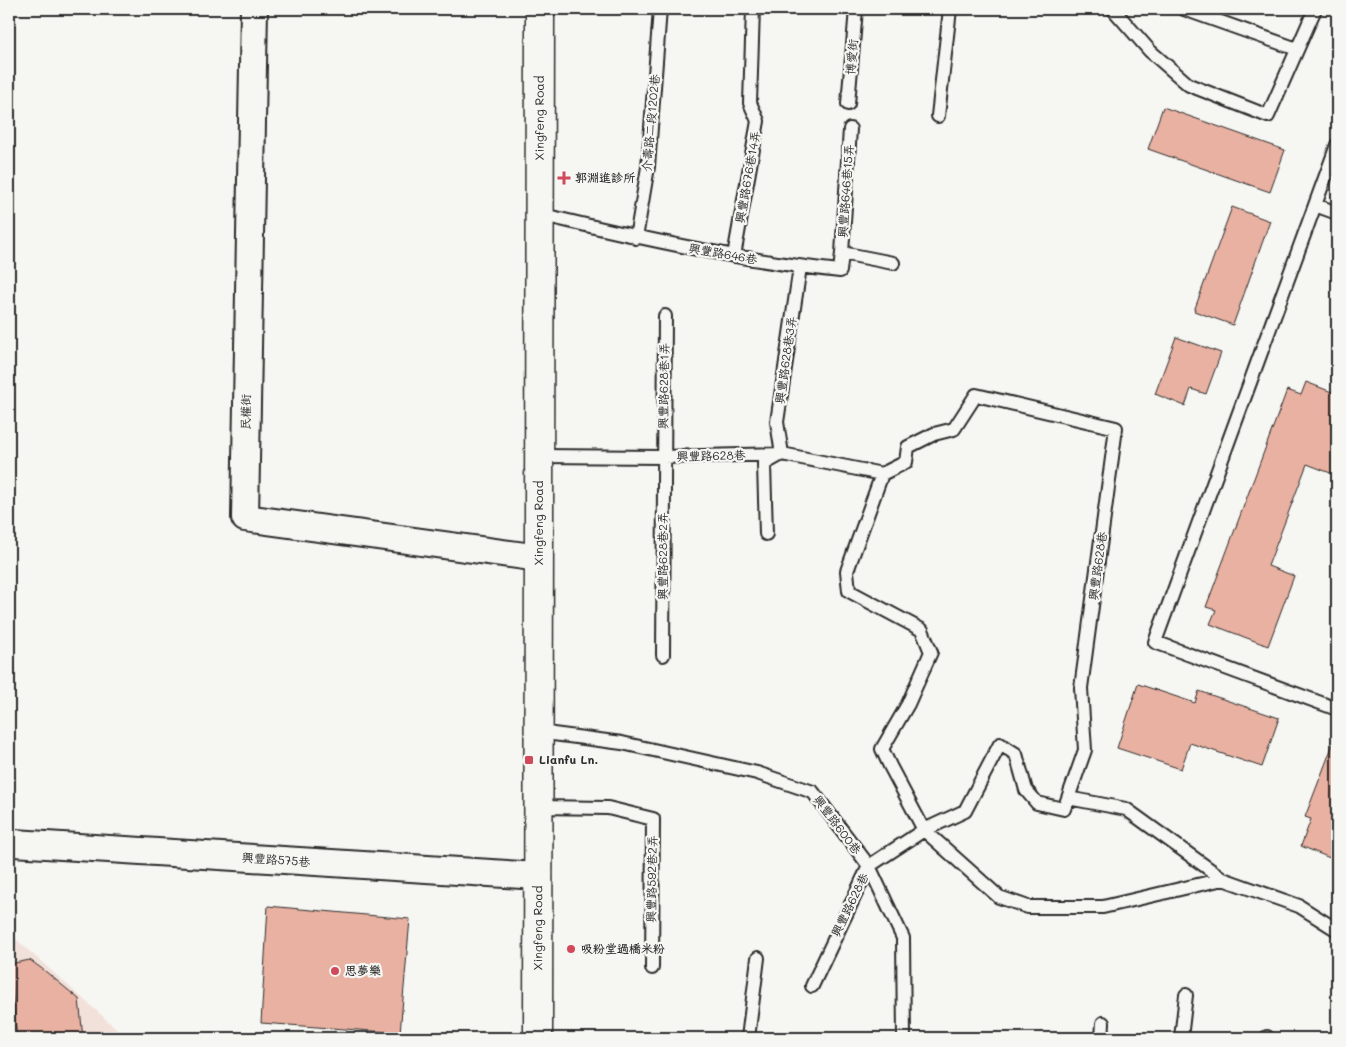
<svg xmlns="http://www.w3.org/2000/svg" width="1346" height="1047" font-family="Mali,'LXGW WenKai TC',sans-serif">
	<rect width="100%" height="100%" fill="#f6f6f2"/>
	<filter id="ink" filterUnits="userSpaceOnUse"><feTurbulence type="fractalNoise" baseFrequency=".02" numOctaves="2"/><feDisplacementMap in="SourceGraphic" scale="10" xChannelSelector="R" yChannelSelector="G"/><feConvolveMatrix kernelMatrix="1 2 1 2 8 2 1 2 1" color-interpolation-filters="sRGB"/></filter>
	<g filter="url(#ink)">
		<path fill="#f2e1da" d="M9 933 127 1038H9Z"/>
		<path fill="#e9b1a1" stroke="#2b2b2b" d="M1163 107 1285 150 1270 192 1148 149Z
			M1232 207 1270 221 1233 325 1194 311Z
			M1176 337 1221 353 1206 394 1191 389 1185 406 1155 394Z
			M1306 382 1337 394V462L1333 474 1307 464 1268 566 1294 576 1268 646 1210 624 1216 610 1206 607 1287 390 1301 395Z
			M1138 684 1195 703 1199 691 1279 718 1262 767 1190 743 1181 769 1117 748Z
			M1335 739 1337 740V861L1301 846 1311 819 1305 817Z
			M268 906 410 919 400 1033 261 1023Z
			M30 960 45 971 79 999 83 1038H17L9 964Z"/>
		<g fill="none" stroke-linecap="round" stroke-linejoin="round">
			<g stroke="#2b2b2b" stroke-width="16">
				<path id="service" d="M1113 9 1150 51 1189 85 1268 116 1315 9
					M1184 9 1297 49
					M848 104 856 9
					M938 116 950 9
					M1337 145 1155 642 1337 709
					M1315 205 1337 213
					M539 214C639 238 738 260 840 271L842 253 893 263
					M636 238 648 167 660 9
					M842 253 850 129
					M734 256 758 121 750 103 753 9
					M782 454 777 422 800 267
					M539 456 663 457 782 454 882 474 906 462 908 447 934 434 954 429 976 395 1116 428 1081 688 1085 750 1068 798 1126 809 1223 879
					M766 534 764 464 780 455
					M663 655 665 316
					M538 732 622 743 757 773 813 792 869 866 903 938 904 1038
					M1068 798 1064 809 1037 803 1026 790 1016 754 1000 744 965 811 924 830 999 897 1028 907H1103L1223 879 1299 906 1337 930
					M538 807 608 808 653 819 652 968
					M812 986 869 866 924 830 890 766 882 749 908 704 931 652 922 630 849 591 847 571 882 474
					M748 1038 758 958
					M1102 1038 1103 1023
					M1181 1038 1186 995
					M1267 1038V1037"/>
			</g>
			<g stroke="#2b2b2b" stroke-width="30">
				<path id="minor" d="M254 9 245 518 539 558
					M14 843 538 876"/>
			</g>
			<g stroke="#2b2b2b" stroke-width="31">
				<g id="secondary">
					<path id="s1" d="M538 1038 540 9"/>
				</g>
			</g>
			<use href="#service" stroke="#f6f6f2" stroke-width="12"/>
			<use href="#minor" stroke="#f6f6f2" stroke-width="26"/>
			<use href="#secondary" stroke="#f6f6f2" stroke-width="28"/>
		</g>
	</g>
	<g fill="#d1495b" stroke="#f6f6f2" stroke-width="2">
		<path d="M561.5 170.5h5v5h5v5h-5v5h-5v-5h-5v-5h5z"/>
		<rect x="524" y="755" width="10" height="10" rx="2.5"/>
		<circle cx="571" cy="949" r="5"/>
		<circle cx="335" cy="971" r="5"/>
	</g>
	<g text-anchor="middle" stroke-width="4.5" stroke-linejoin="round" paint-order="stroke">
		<g font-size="12" fill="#2b2b2b" stroke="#f6f6f2">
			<text transform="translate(852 57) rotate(-85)" y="4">博愛街</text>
			<text dy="4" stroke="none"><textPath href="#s1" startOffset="920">Xingfeng Road</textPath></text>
			<text transform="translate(651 123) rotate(-85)" y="4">介壽路二段1202巷</text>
			<text transform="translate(748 177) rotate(-80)" y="4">興豐路676巷14弄</text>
			<text transform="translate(846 191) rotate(-86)" y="4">興豐路646巷15弄</text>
			<text transform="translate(723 254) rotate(10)" y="4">興豐路646巷</text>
			<text transform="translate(786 360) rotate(-82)" y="4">興豐路628巷3弄</text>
			<text transform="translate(664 386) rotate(-89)" y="4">興豐路628巷1弄</text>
			<text transform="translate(246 412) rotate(-89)" y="4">民權街</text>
			<text transform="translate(711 456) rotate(-1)" y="4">興豐路628巷</text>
			<text dy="4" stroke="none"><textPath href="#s1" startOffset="515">Xingfeng Road</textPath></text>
			<text transform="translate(663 556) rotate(-90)" y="4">興豐路628巷2弄</text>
			<text transform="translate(1098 566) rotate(-82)" y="4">興豐路628巷</text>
			<text transform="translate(837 825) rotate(53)" y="4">興豐路600巷</text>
			<text transform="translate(276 860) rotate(4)" y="4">興豐路575巷</text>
			<text transform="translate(652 879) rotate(-89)" y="4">興豐路592巷2弄</text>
			<text transform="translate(850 905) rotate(-64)" y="4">興豐路628巷</text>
			<text dy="4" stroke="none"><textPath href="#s1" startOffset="110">Xingfeng Road</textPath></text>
		</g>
		<g font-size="12" font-weight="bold" fill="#2b2b2b" stroke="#f6f6f2" text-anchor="start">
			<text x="575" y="182">郭淵進診所</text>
			<text x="539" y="764">Lianfu Ln.</text>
			<text x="581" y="953">吸粉堂過橋米粉</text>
			<text x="345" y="975">思夢樂</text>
		</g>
	</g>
	<rect width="1346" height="1047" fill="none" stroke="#f6f6f2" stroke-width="30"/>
	<rect x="15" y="15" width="1316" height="1017" fill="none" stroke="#2b2b2b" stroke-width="2" filter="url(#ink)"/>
</svg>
